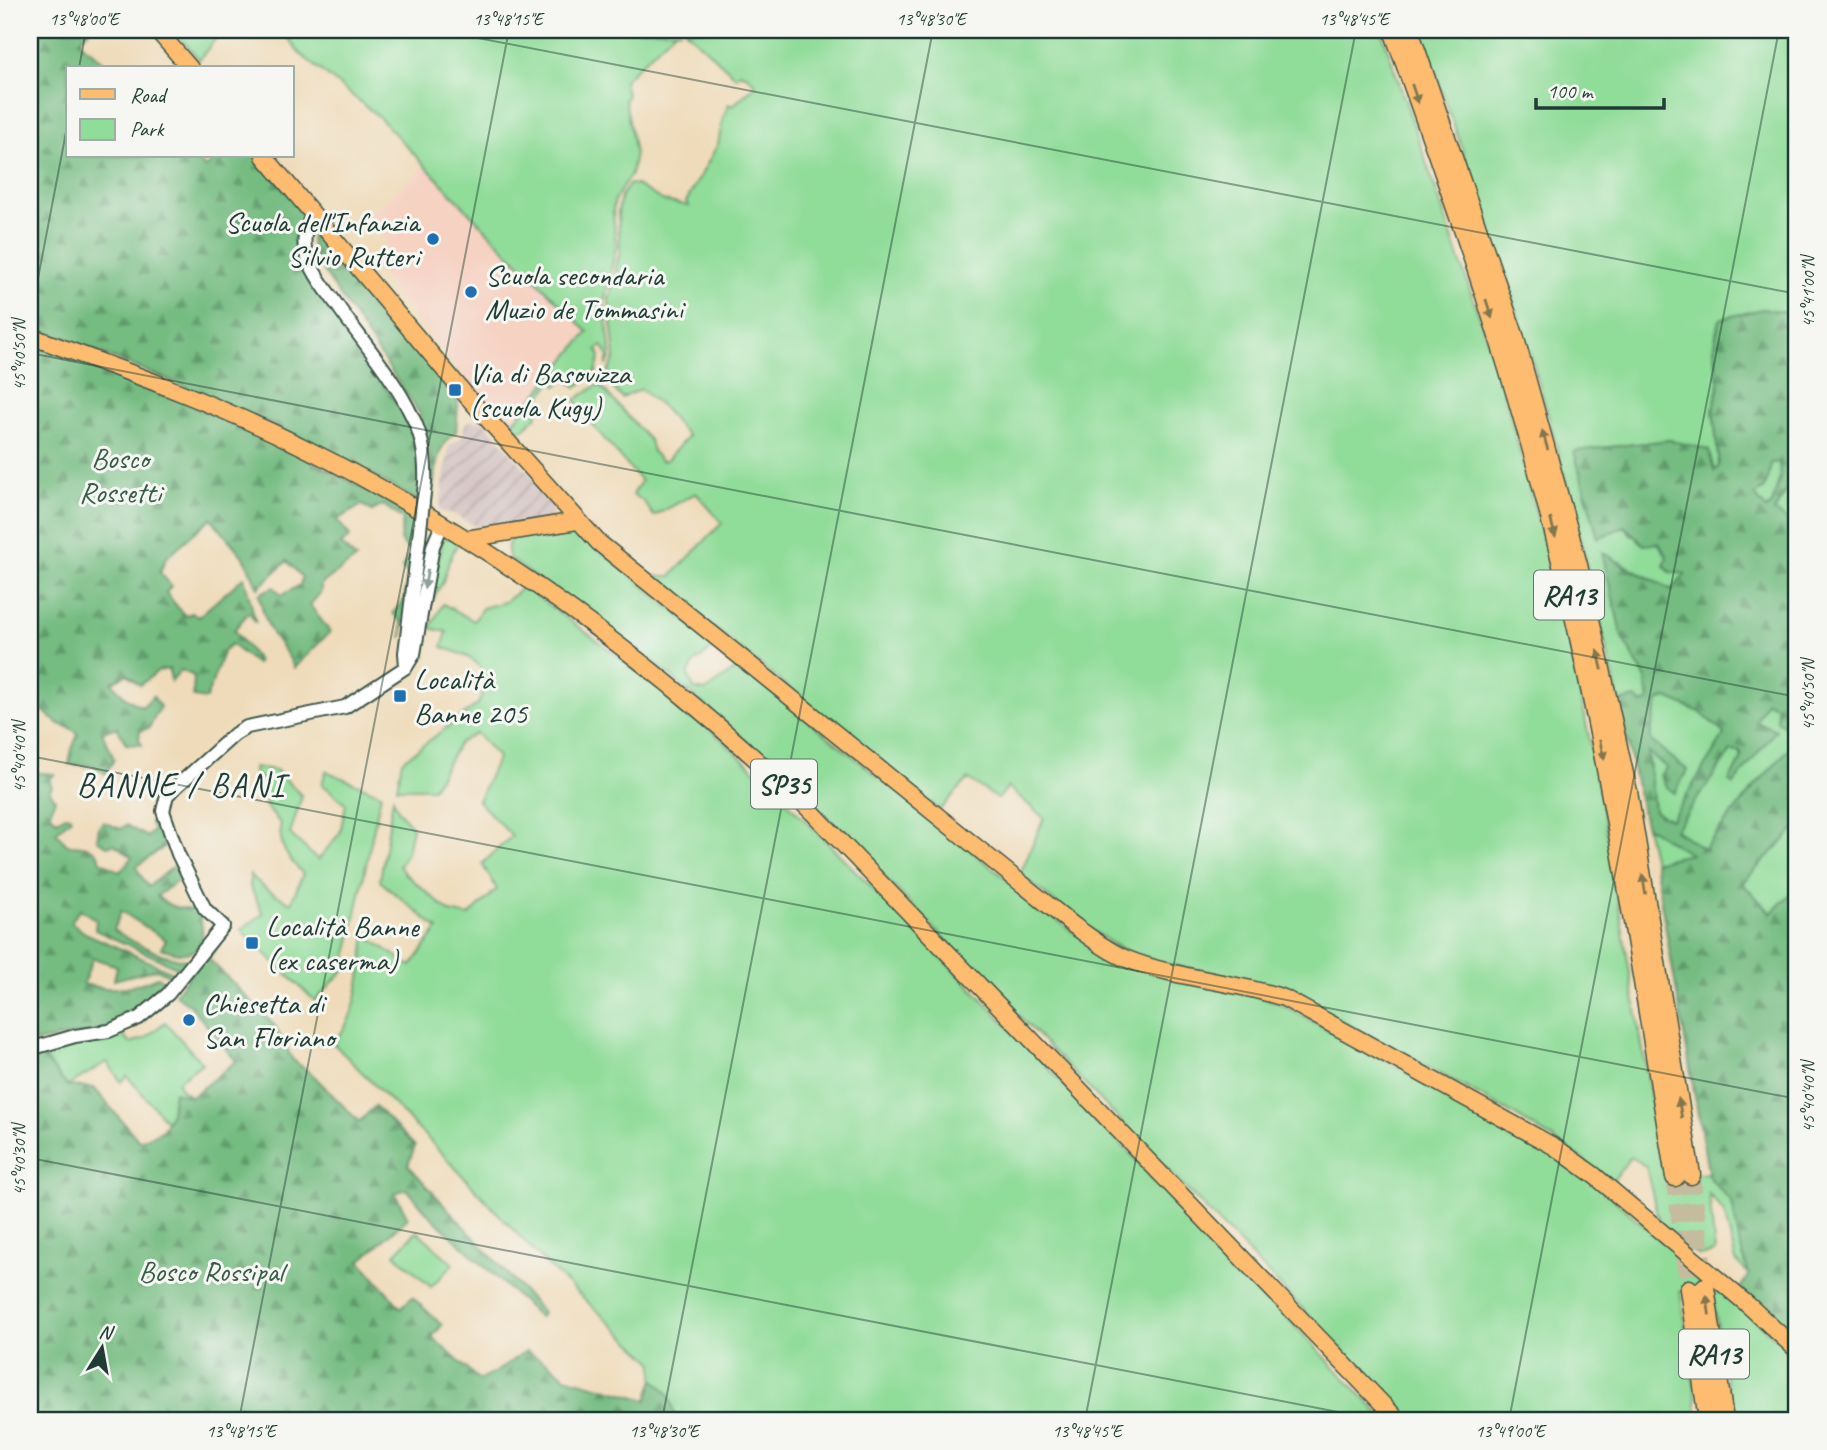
<svg xmlns="http://www.w3.org/2000/svg" width="1827" height="1450" font-family="Caveat,sans-serif">
	<defs>
		<pattern id="industrial-furrows" width="10" height="10" patternUnits="userSpaceOnUse" patternTransform="scale(1.75)"><rect width="10" height="10" fill="#d1bfbd"/><path d="M-1 1l2-2M0 10L10 0M9 11l2-2" fill="none" stroke="#a99c9a"/></pattern>
		<pattern id="forest-firs" width="22" height="20" patternUnits="userSpaceOnUse" patternTransform="scale(1.75)"><rect width="22" height="20" fill="#74bc81"/><path d="M5 1l3.5 6h-7zM16 11l3.5 6h-7z" fill="#5f9a6a"/></pattern>
	</defs>
	<rect width="100%" height="100%" fill="#f6f6f2"/>
	<filter id="ink" filterUnits="userSpaceOnUse"><feTurbulence type="fractalNoise" baseFrequency=".0143" numOctaves="2"/><feDisplacementMap in="SourceGraphic" scale="14" xChannelSelector="R" yChannelSelector="G"/><feConvolveMatrix kernelMatrix="1 2 1 2 8 2 1 2 1" color-interpolation-filters="sRGB"/></filter>
	<filter id="wash" filterUnits="userSpaceOnUse"><feTurbulence type="fractalNoise" baseFrequency=".00686" numOctaves="4" result="noise"/><feDisplacementMap in="SourceGraphic" scale="28" xChannelSelector="R" yChannelSelector="G"/><feGaussianBlur stdDeviation="1.57" result="paint"/><feColorMatrix in="noise" values="0 0 0 0 0 0 0 0 0 0 0 0 0 0 0 0 0 1.4 0 .05"/><feComposite in="paint" operator="in"/></filter>
	<g filter="url(#wash)">
		<rect width="100%" height="100%" fill="#efdbba"/>
		<path fill="#f6d2c3" d="M426 165 483 227 588 332 507 430 373 265 389 245 368 217Z"/>
		<path fill="url(#industrial-furrows)" d="M472 421 484 422 550 497 553 507 552 515 548 520 479 528 451 513 439 511 449 446 462 437 465 423Z"/>
		<path fill="#90dc99" stroke="#588c66" stroke-width="2" d="M178 30H222L199 60 176 32Z
			M282 30H681L675 31 624 80 627 96 625 100 635 154 631 174 615 199 613 211 616 247 604 303 611 355 606 366 608 356 603 346 597 349 600 356 596 372 576 387 566 379 556 386 553 380 535 404 537 416 524 429 507 430 588 332 483 227 379 117 299 53Z
			M685 30H1381L1500 378 1570 641 1602 805 1664 1178 1708 1173 1732 1202 1740 1246 1749 1274 1736 1261 1724 1212 1709 1194 1715 1252 1707 1255H1698L1659 1223 1646 1167 1631 1156 1612 1182C1555 1135 1487 1099 1422 1064 1374 1038 1326 1011 1276 990 1233 972 1185 972 1142 957 1096 941 1058 903 1020 874L1044 818 1008 787 998 799 968 779 940 810 650 576H671L722 523 696 493 654 516 643 501 633 495 641 481 589 421 575 400 599 384 650 441 653 452 661 461 667 460 688 436 663 408 641 389 622 398 605 379 615 357 609 301 620 251 618 212 621 196 630 184 636 185 664 201 689 206 686 202 718 144 723 118 729 104 732 106 756 85 748 76 740 73 736 77Z
			M1420 30H1797V313L1763 309 1719 319 1714 346 1719 388 1713 408 1719 466 1713 471 1670 440 1574 451 1598 537 1625 526 1631 535 1658 543 1667 556 1686 574 1672 590 1602 553 1622 637 1646 679 1649 701 1642 704 1636 698 1619 702C1592 586 1566 470 1531 357 1497 247 1459 138 1420 30Z
			M1779 462 1780 477 1772 505 1765 509 1754 495 1763 490 1771 463Z
			M1797 473V519L1793 525 1774 512Z
			M561 531 585 538 716 646 694 663 688 675 694 689 706 691 740 666 1074 933 1279 1003 1565 1158 1797 1356V1420H1733L1711 1287 1680 1291 1696 1397V1420H1410L781 770 656 664 510 559C507 550 506 543 514 536Z
			M450 537 458 542 449 561 443 582 429 605 443 539Z
			M524 587 632 666 718 736 758 773 964 980 1385 1420H676L669 1395 654 1379V1363L545 1263 430 1141 333 1043C360 1016 360 972 366 936L411 966 438 929 380 881 393 798 398 810 412 827 407 853 399 866 404 873 450 912 469 916 497 889 482 864 512 836 478 801 498 757 476 733 459 743 433 788H397L402 761 478 704C496 667 474 657 442 647L447 632 430 628 443 604 474 621 482 608 504 602Z
			M1667 698 1700 712 1725 734 1671 821 1654 811 1648 751 1667 768 1675 793 1687 770 1651 741V731L1658 701Z
			M1766 702 1777 706 1783 725 1797 705V740L1756 785 1704 849 1675 830 1731 751 1741 752V760L1729 781 1775 731 1755 722Z
			M254 767 276 770 302 796 290 834 318 860 340 833 346 804 322 784 326 771 381 794 344 970 315 1001 241 930 263 914 250 886V875L266 889 291 903 303 874C286 856 280 849 280 823L266 807V782L254 774Z
			M1646 826 1691 854 1654 862Z
			M1797 827V888L1771 913 1742 883Z
			M165 1022 202 1063 177 1082 182 1090 191 1097 174 1093 171 1113 167 1122 127 1076 121 1082 107 1062 67 1086 45 1059C62 1037 95 1037 121 1032L130 1043 146 1038Z
			M417 1231 453 1264 431 1287 395 1254Z"/>
		<path fill="url(#forest-firs)" stroke="#4a7c5a" stroke-width="2" fill-rule="evenodd" d="M30 30H89L79 41 110 68H68V156H194L205 168 220 156H256L296 202 301 211 303 221 298 240 304 264 313 283 399 407 412 432 418 457V483H431C432 459 428 438 420 414L316 260 311 242 313 229 319 228 454 388 458 405 456 432C432 447 435 484 431 509 303 431 170 378 30 327Z
			M1763 309 1797 313V473L1774 511 1793 524 1797 519V664L1795 667 1797 670V705L1783 725 1777 721V706L1766 702 1756 722 1776 730 1733 785 1729 781 1741 760V752L1731 751 1675 830 1704 849 1756 785 1797 740V827L1742 883 1771 913 1797 888V1327L1787 1329 1739 1290 1749 1274 1740 1246 1732 1202 1709 1177 1654 862 1690 854 1646 826 1644 820 1619 702 1636 698 1642 704 1649 701 1646 679 1622 637 1602 552 1630 569 1672 590 1686 574 1670 572 1664 566 1667 556 1659 543 1644 545 1625 526 1598 538 1574 451 1670 440 1709 450 1714 471 1719 466 1713 408 1719 388 1714 346 1719 319ZM1779 462 1780 477 1772 505 1766 509 1755 495C1768 487 1769 478 1771 463ZM1667 698 1700 712 1725 734 1671 820 1654 811 1648 752 1667 768 1660 775 1666 787 1675 793 1687 770 1651 741V731L1658 701Z
			M30 344C100 369 171 395 239 426 299 452 358 485 415 518L402 638V623L393 613 404 600 408 575 402 568 410 553 400 540 403 519 383 505 372 511 362 505 337 520 350 536 341 545 356 559 321 584V592L310 605 330 632 294 668C289 655 283 649 275 638 266 625 262 609 259 594L273 587 282 595 300 585 302 577 287 561 258 588 245 559 211 518 167 557 160 572 171 586 166 593 185 616 192 613 198 617 244 577 256 623 249 612 234 630 258 661 256 664 231 644 224 650 206 699 193 697 194 676 181 670 171 681 169 669 158 671 140 685 127 674 112 682C120 694 128 700 142 707L153 696 160 707 149 728 140 731 139 740 142 745 126 744 117 727 102 732 114 759 106 774 94 766 69 764 72 749 78 734 72 729 57 723 39 707 30 717Z
			M30 772 55 774 49 780 52 787 49 790 55 799 50 813 56 820 68 815 71 818 56 832 67 845C82 846 96 844 101 861L120 872 132 857 114 844 107 846 97 840 99 827 103 822 121 829 126 825 147 837 154 830 150 822 160 818 168 844 136 867 148 887 178 863 184 876 157 896C167 907 182 910 197 910 204 926 208 952 183 953 177 954 168 950 161 948L166 940 121 911 114 930C139 946 162 957 191 961L183 970 95 930 96 920 80 909 71 922 85 933 179 975 174 978 157 969 114 980 117 966 93 958 83 984C111 992 132 988 158 977L171 986 138 1014 114 1028 30 1043V797L37 791 30 777Z
			M215 942 220 944 208 958 275 1026 293 1060 314 1076 359 1122 375 1106 415 1146 408 1165 543 1313 539 1317 430 1216 407 1189 395 1193 408 1218 360 1261 401 1308 412 1297 442 1325 432 1337 479 1380 494 1373 526 1351 551 1365 565 1377 647 1400 654 1379 669 1395 676 1420H30V1055L53 1048 45 1059 67 1086 94 1088 139 1141 162 1131 171 1113 174 1092 191 1097 236 1061 191 1006 175 994Z"/>
	</g>
	<g filter="url(#ink)">
		<g fill="none" stroke-linecap="round" stroke-linejoin="round">
			<path stroke="#c5bb9f" stroke-width="18" stroke-dasharray="18 9" stroke-linecap="butt" d="M1691 1175 1704 1277
				M1675 1177 1689 1289"/>
			<g stroke="#3e5548" stroke-width="16">
				<path id="minor" d="M314 214C306 225 303 236 305 249 310 270 325 288 337 305 362 341 393 376 412 416 423 437 426 460 425 483
					M406 666 405 653 419 539
					M30 1049 75 1036 109 1031 139 1018 168 994 223 926 205 909 178 854 163 811 167 795 235 734 247 727 345 707 406 667 414 654 433 546 442 525"/>
			</g>
			<g stroke="#3e5548" stroke-width="19">
				<path id="major" d="M157 30 190 68
					M264 156 464 393 598 542 1073 925C1090 937 1107 951 1127 959 1177 979 1233 981 1284 998L1555 1147 1595 1176 1747 1304 1797 1350
					M30 336C121 369 212 402 299 445 486 537 664 668 813 813L1398 1420
					M466 539 577 521"/>
			</g>
			<g stroke="#3e5548" stroke-width="21">
				<path id="highway" d="M1393 30C1457 207 1519 385 1563 569 1612 769 1641 974 1675 1177
					M1409 30 1514 335 1578 565 1628 792 1691 1175
					M1705 1287 1724 1420
					M1689 1289 1708 1420"/>
			</g>
			<use href="#minor" stroke="#fff" stroke-width="12"/>
			<use href="#major" stroke="#fdbc6f" stroke-width="16"/>
			<use href="#highway" stroke="#fdbc6f" stroke-width="18"/>
			<g stroke="#3e5548" stroke-width="16" stroke-linecap="butt">
				<path id="minor-bridge" d="M419 539 425 483"/>
			</g>
			<use href="#minor-bridge" stroke="#fff" stroke-width="12"/>
		</g>
		<defs><path id="oneway-solid" d="M-6-.8H1V-3.2L6.5 0L1 3.2V.8H-6Z" transform="scale(1.75)"/></defs>
		<g fill="#83764f">
			<use href="#oneway-solid" transform="translate(1415 94) rotate(71)"/>
			<use href="#oneway-solid" transform="translate(1489 309) rotate(72)"/>
			<use href="#oneway-solid" transform="translate(1545 440) rotate(-106)"/>
			<use href="#oneway-solid" transform="translate(1553 528) rotate(75)"/>
			<use href="#oneway-solid" transform="translate(1600 660) rotate(-103)"/>
			<use href="#oneway-solid" transform="translate(1602 750) rotate(77)"/>
			<use href="#oneway-solid" transform="translate(1644 884) rotate(-99)"/>
			<use href="#oneway-solid" transform="translate(1680 1108) rotate(-100)"/>
			<use href="#oneway-solid" transform="translate(1708 1305) rotate(-98)"/>
		</g>
		<use fill="#8f9e9a" href="#oneway-solid" transform="translate(426 579) rotate(100)"/>
	</g>
	<path fill="none" stroke="#1f3d34" stroke-width="2" stroke-opacity="0.45" d="M437 30 1797 294M79 68 86 30M30 320 68 122M30 353 1797 697M30 756 1797 1099M30 1158 1379 1420M239 1420 509 30M662 1420 933 30M1085 1420 1356 30M1509 1420 1779 30"/>
	<g fill="#1f6fb2" stroke="#f6f6f2" stroke-width="2.5">
		<circle cx="433" cy="239" r="7"/>
		<circle cx="471" cy="292" r="7"/>
		<rect x="448" y="383" width="14" height="14" rx="3.5"/>
		<rect x="393" y="689" width="14" height="14" rx="3.5"/>
		<rect x="245" y="936" width="14" height="14" rx="3.5"/>
		<circle cx="189" cy="1020" r="7"/>
	</g>
	<g text-anchor="middle" stroke-width="6" stroke-linejoin="round" paint-order="stroke">
		<g fill="#f6f6f2" stroke="#60746d" stroke-width="2">
			<rect x="1534" y="570.5" width="70" height="49" rx="5"/>
			<rect x="751" y="759.5" width="66" height="49" rx="5"/>
			<rect x="1679" y="1329.5" width="70" height="49" rx="5"/>
		</g>
		<g font-size="28" font-weight="bold" fill="#1f3d34">
			<text x="1569" y="605">RA13</text>
			<text x="784" y="794">SP35</text>
			<text x="1714" y="1364">RA13</text>
		</g>
		<g font-size="30" fill="#1f3d34" stroke="#f6f6f2" text-anchor="start">
			<text x="419" y="232" text-anchor="end">Scuola dell'Infanzia<tspan x="419" dy="34">Silvio Rutteri</tspan></text>
			<text x="485" y="285">Scuola secondaria<tspan x="485" dy="34">Muzio de Tommasini</tspan></text>
			<text x="469" y="383">Via di Basovizza<tspan x="469" dy="34">(scuola Kugy)</tspan></text>
			<text x="414" y="689">Località<tspan x="414" dy="34">Banne 205</tspan></text>
			<text x="266" y="936">Località Banne<tspan x="266" dy="34">(ex caserma)</tspan></text>
			<text x="203" y="1013">Chiesetta di<tspan x="203" dy="34">San Floriano</tspan></text>
		</g>
		<g font-size="30" fill="#365d48" stroke="#f6f6f2">
			<text x="120" y="468">Bosco<tspan x="120" dy="34">Rossetti</tspan></text>
			<text x="211" y="1281">Bosco Rossipal</text>
		</g>
		<g font-size="33" letter-spacing="2" fill="#1f3d34" stroke="#f6f6f2">
			<text x="181" y="796">BANNE / BANI</text>
		</g>
	</g>
	<rect width="1827" height="1450" fill="none" stroke="#f6f6f2" stroke-width="77"/>
	<rect x="66" y="66" width="228" height="91" fill="#f6f6f2" stroke="#a0aca6" stroke-width="2"/>
	<rect x="80" y="89" width="35" height="10" fill="#fdbc6f" stroke="#a0aca6" stroke-width="2"/>
	<text x="130" y="102" font-size="21" fill="#1f3d34">Road</text>
	<rect x="80" y="119" width="35" height="21" fill="#90dc99" stroke="#a0aca6" stroke-width="2"/>
	<text x="130" y="136" font-size="21" fill="#1f3d34">Park</text>
	<g transform="translate(102 1348) rotate(11)" stroke="#f6f6f2" stroke-width="5" paint-order="stroke">
	<path d="M0-5L12 26L0 18L-12 26Z" fill="#1f3d34"/>
	<text y="-10" font-size="19" font-weight="bold" text-anchor="middle" fill="#1f3d34">N</text>
	</g>
	<path d="M1536 98v10h128v-10" fill="none" stroke="#1f3d34" stroke-width="3.5"/>
	<text x="1547" y="98" font-size="21" fill="#1f3d34" stroke="#f6f6f2" stroke-width="5" paint-order="stroke">100 m</text>
	<rect x="38" y="38" width="1750" height="1374" fill="none" stroke="#1f3d34" stroke-width="2.5"/>
	<g font-size="18" text-anchor="middle" fill="#1f3d34">
		<text x="84" y="25">13°48'00"E</text>
		<text x="508" y="25">13°48'15"E</text>
		<text x="931" y="25">13°48'30"E</text>
		<text x="1354" y="25">13°48'45"E</text>
		<text transform="translate(1808 292) rotate(-90)" y="6">45°41'00"N</text>
		<text transform="translate(19 355) rotate(-90)" y="6">45°40'50"N</text>
		<text transform="translate(1808 695) rotate(-90)" y="6">45°40'50"N</text>
		<text transform="translate(19 757) rotate(-90)" y="6">45°40'40"N</text>
		<text transform="translate(1808 1097) rotate(-90)" y="6">45°40'40"N</text>
		<text transform="translate(19 1160) rotate(-90)" y="6">45°40'30"N</text>
		<text x="241" y="1437">13°48'15"E</text>
		<text x="664" y="1437">13°48'30"E</text>
		<text x="1087" y="1437">13°48'45"E</text>
		<text x="1510" y="1437">13°49'00"E</text>
	</g>
</svg>
